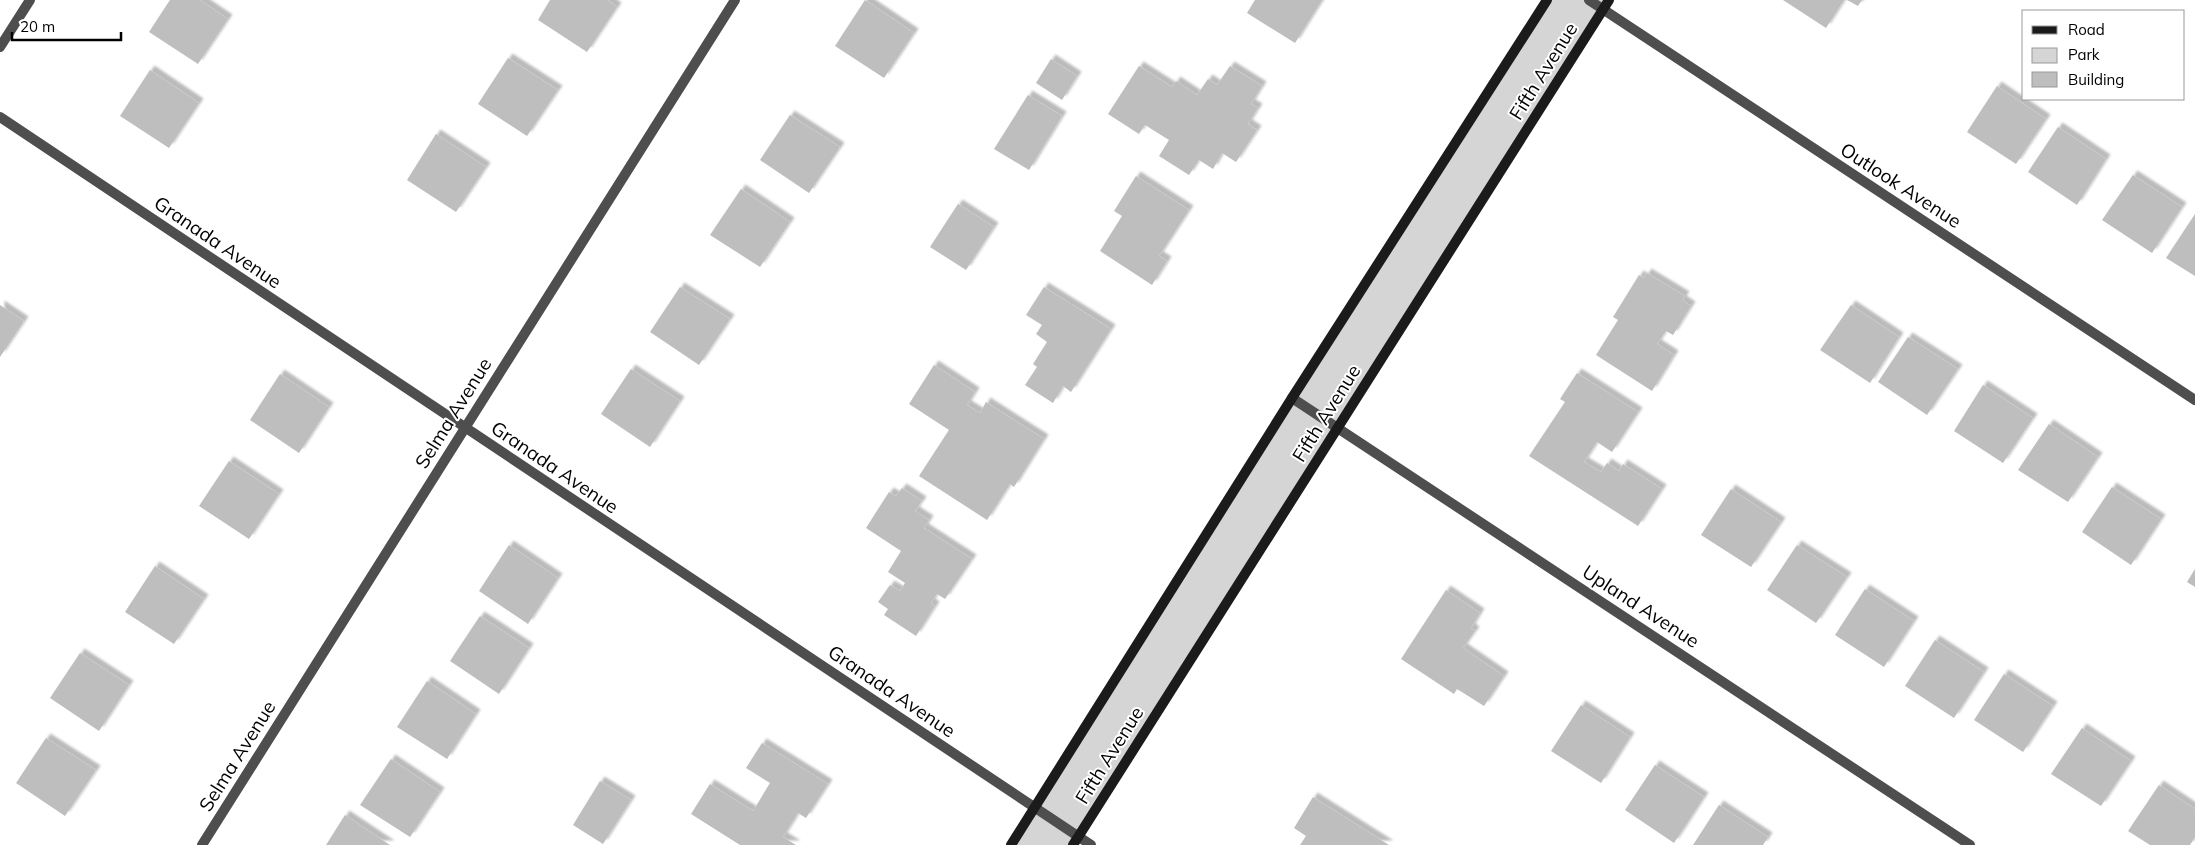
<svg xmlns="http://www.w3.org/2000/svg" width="2195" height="845" font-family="Mulish,sans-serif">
	<defs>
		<filter id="shadow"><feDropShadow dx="4.5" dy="-4.5" stdDeviation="1" flood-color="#0004"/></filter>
	</defs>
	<rect width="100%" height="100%" fill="#fff"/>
	<path fill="#d5d5d5" d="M1547 0H1609L1073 845H1011Z"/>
	<path fill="#bebebe" filter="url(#shadow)" d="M170 0H200L228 19 198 64 149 32Z
		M550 0H607L617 7 587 52 538 20Z
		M865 0 914 33 884 78 835 46Z
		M1255 0H1322L1295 43 1247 13Z
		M1783 0H1844L1826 28Z
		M1847 0H1862L1858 6Z
		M508 58 558 90 527 136 478 104Z
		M1051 59 1077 76 1062 100 1036 83Z
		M1139 66 1172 87 1176 81 1197 95 1208 79 1217 85 1230 66 1262 86 1251 104 1258 108 1248 124 1257 130 1236 162 1222 153 1213 169 1199 160 1189 175 1159 156 1169 140 1145 125 1139 134 1108 114Z
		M150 70 199 103 169 148 120 116Z
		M1997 86 2046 119 2016 164 1967 132Z
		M1028 95 1062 116 1029 170 994 149Z
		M790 115 840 147 809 193 760 160Z
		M2058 127 2106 159 2077 205 2028 172Z
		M436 134 486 167 456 212 407 180Z
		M2133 175 2182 207 2152 253 2102 220Z
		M1136 176 1189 210 1159 256 1167 261 1152 285 1100 251 1122 216 1114 211Z
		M741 189 790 222 760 267 710 235Z
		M958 204 994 227 966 270 930 247Z
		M2195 214V276L2166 258Z
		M1647 273 1685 296 1682 300 1691 306 1673 335 1666 331 1657 344 1674 355 1652 391 1596 355 1618 320 1613 317 1639 275 1644 278Z
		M680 287 730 319 699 365 650 332Z
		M1044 287 1111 329 1071 392 1063 386 1053 403 1025 385 1037 367 1033 364 1047 342 1036 334 1042 325 1026 315Z
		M0 305 24 321 0 357Z
		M1851 305 1899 337 1870 383 1820 350Z
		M1908 337 1958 369 1927 415 1878 382Z
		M934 365 975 392 967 405 980 413 986 402 1044 439 1014 487 1010 484 987 520 919 476 949 430 909 404Z
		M631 369 680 401 650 447 601 414Z
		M1577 373 1638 412 1612 452 1597 442 1584 462 1601 472 1607 463 1619 471 1623 464 1662 489 1638 526 1529 456 1565 402 1560 399Z
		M280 374 329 407 299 453 250 420Z
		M1983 385 2033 418 2003 463 1954 431Z
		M2049 424 2098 457 2068 502 2018 470Z
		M229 461 279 494 249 539 199 506Z
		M2112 487 2161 519 2131 565 2082 532Z
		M902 488 922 501 915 511 929 520 924 528 972 559 945 599 937 594 931 603 935 606 916 636 884 615 888 609 878 602 890 585 900 591 905 583 888 572 901 551 866 528 889 492 896 496Z
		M1731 489 1781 522 1751 567 1701 535Z
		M509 545 558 578 528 624 479 591Z
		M1797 545 1847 577 1816 623 1767 590Z
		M155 566 204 599 174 644 125 612Z
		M2195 569V587L2187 582Z
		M1865 589 1914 621 1884 667 1835 635Z
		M1446 590 1480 613 1471 628 1475 631 1463 648 1504 676 1484 706 1457 689 1454 694 1401 659Z
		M480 616 529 648 499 694 450 661Z
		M1935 640 1984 672 1954 718 1905 686Z
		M80 653 129 685 99 731 50 698Z
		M2004 674 2053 706 2023 752 1974 720Z
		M427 681 476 714 447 759 397 727Z
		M1581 705 1630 737 1601 783 1551 751Z
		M2082 728 2131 761 2101 806 2051 774Z
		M46 738 96 770 65 816 16 783Z
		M762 743 828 784 806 818 798 813 783 837 796 845H740L691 814 710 784 753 811 770 783 746 768Z
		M391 759 440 792 410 837 360 805Z
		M1655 765 1704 797 1674 843 1625 810Z
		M600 781 631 800 603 844 573 825Z
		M2159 785 2195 809V837L2190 845H2150L2128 831Z
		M1313 797 1389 845H1300L1306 836 1294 828Z
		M1719 805 1768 837 1763 845H1693Z
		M345 815 390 845H326Z"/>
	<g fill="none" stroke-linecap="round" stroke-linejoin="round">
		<path stroke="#4e4e4e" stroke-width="10" d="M1589 0 2195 400
			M0 47 30 0
			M0 117 1091 845
			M1292 398 1970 845
			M202 845 735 0"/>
		<path stroke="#1b1b1b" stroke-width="10" d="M1011 845 1292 398 1547 0
			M1073 845 1609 0"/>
	</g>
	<g text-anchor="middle" stroke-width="4" stroke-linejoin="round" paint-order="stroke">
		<g font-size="19" fill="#000" stroke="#fff">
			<text transform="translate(1543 71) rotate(-58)" y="7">Fifth Avenue</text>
			<text transform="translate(1901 185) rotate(33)" y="7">Outlook Avenue</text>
			<text transform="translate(218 242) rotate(34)" y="7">Granada Avenue</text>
			<text transform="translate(453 413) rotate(-58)" y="7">Selma Avenue</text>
			<text transform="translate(1326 413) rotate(-58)" y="7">Fifth Avenue</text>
			<text transform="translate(555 467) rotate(34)" y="7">Granada Avenue</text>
			<text transform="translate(1641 606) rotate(33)" y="7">Upland Avenue</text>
			<text transform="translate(892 691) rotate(34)" y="7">Granada Avenue</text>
			<text transform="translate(1109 755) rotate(-58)" y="7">Fifth Avenue</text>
			<text transform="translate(237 756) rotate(-58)" y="7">Selma Avenue</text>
		</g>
	</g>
	<rect x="2022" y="10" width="162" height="90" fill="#ffffff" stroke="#999999"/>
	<rect x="2032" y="26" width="25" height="8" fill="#1b1b1b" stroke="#999999"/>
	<text x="2068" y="35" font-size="15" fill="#000000">Road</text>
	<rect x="2032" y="48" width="25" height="15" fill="#d5d5d5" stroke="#999999"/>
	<text x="2068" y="60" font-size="15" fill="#000000">Park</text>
	<rect x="2032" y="72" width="25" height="15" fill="#bebebe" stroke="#999999"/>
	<text x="2068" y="85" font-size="15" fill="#000000">Building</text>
	<path d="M12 32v8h109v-8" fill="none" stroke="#000000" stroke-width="2.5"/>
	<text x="20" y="32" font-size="15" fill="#000000" stroke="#ffffff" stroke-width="4" paint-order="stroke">20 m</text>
</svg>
